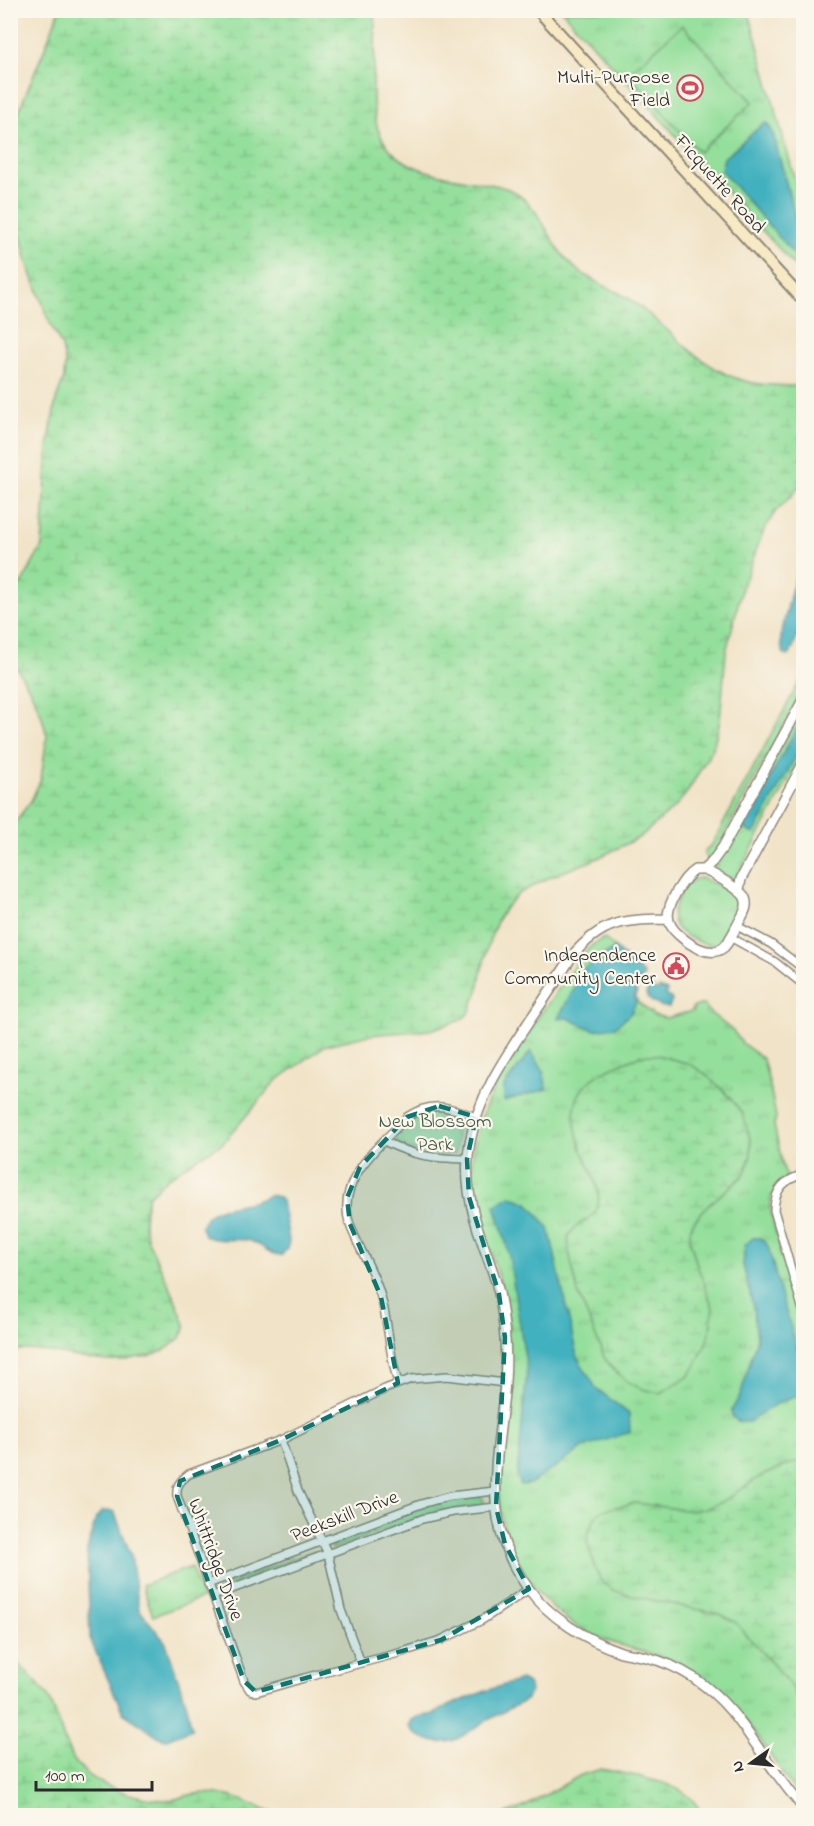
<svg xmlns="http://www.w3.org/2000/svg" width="814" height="1826" font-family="'Indie Flower',sans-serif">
	<defs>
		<pattern id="grass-tufts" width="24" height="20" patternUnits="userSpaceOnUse" patternTransform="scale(1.5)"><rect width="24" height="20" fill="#94df9b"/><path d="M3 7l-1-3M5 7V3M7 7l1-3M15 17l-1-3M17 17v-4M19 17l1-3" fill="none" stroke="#80c086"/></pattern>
		<pattern id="wetland-marsh" width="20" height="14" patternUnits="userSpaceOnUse" patternTransform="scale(1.5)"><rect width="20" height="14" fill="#94df9b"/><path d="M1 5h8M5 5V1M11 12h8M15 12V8" fill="none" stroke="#80c086"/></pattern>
	</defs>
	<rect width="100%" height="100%" fill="#fbf7ec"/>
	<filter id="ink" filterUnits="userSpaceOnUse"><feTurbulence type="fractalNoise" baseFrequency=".0167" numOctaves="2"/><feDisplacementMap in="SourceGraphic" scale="12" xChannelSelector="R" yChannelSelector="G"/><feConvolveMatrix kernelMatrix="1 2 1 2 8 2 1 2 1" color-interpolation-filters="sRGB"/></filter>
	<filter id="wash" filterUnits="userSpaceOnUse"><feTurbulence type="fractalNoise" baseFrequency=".008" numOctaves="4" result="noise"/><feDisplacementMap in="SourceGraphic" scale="24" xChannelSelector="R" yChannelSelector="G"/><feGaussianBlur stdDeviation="1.35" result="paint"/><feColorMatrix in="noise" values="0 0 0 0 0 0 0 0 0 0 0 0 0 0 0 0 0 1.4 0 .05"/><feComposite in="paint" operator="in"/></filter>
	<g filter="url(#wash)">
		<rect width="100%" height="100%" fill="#f1e3c7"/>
		<path fill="url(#grass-tufts)" stroke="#608563" stroke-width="1.5" d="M748 10 803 209V275L562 11Z
			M803 675V688L720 843 719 849 708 861 704 852 713 843Z
			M803 706V753L734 882 713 871Z
			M700 878C709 881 716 884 725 889 743 900 741 905 732 923 730 928 727 935 724 939 713 953 683 937 675 926 674 923 672 915 673 912 673 907 678 900 680 895 685 885 688 880 700 878Z
			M604 938 644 975 635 991 637 992 634 999 654 1015 666 1018 693 1011 692 1008 703 1004 708 1011 734 1032 742 1043 763 1059 770 1086 776 1117 774 1125 783 1167 787 1177 771 1197 770 1207 774 1226 803 1332V1802C773 1763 750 1716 711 1685 697 1674 681 1663 664 1658 638 1649 611 1645 587 1632 538 1607 502 1552 499 1497 498 1475 501 1451 503 1429 505 1394 506 1360 508 1325 506 1307 503 1289 497 1271 489 1245 477 1219 473 1192 460 1104 537 1025 581 956L592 945Z
			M432 1110H440L460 1115 455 1154C439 1154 392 1155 395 1133L414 1116Z
			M480 1496 484 1501 481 1506 435 1512 332 1549 331 1546 333 1544 400 1514 440 1501Z
			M314 1551 317 1554 220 1589 222 1584Z
			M191 1567 202 1598 153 1616 142 1585Z"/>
		<path fill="url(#wetland-marsh)" stroke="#608563" stroke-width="1.5" d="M59 11H373C377 24 375 37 375 51 373 77 369 118 383 140 404 174 449 176 484 183 492 185 503 186 510 190 540 204 546 236 566 259 583 279 610 287 631 300 644 309 654 319 666 329 690 351 716 375 749 382 767 386 786 386 804 386L803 481 794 493 775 512 764 530 742 588 726 652 720 720 713 748 688 791 676 806 640 837 596 859 550 877 518 894 505 908 498 919 489 942 481 973 478 991 469 1013 461 1020 430 1030 370 1035 326 1045 276 1081 222 1144 199 1157 169 1177 148 1196 145 1209 144 1225 148 1241 174 1296 185 1325C185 1335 180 1338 173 1344 161 1354 150 1356 135 1358 129 1359 123 1361 117 1361 81 1362 46 1346 10 1351L11 827 31 801 41 779 47 736 41 714 31 692 11 658V598L23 581 42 546 48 446 56 400 64 378 65 362 62 347 49 321 27 262 14 210 11 183 12 133 24 98 45 48Z
			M642 1055H657L690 1064 705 1074 725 1092 742 1112 751 1142V1155L744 1175 705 1208 693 1223 690 1231V1241L696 1262 713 1308 709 1336 695 1367 688 1377 660 1393 642 1389 628 1382 615 1371 605 1359 578 1293 569 1252 568 1237C571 1233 573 1229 577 1226 586 1219 596 1217 598 1204 601 1191 593 1176 588 1164 557 1096 580 1078 642 1055Z
			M803 1461H804L803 1705 785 1678 735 1622 720 1614 628 1595 613 1590 602 1582 595 1569 587 1542 588 1532 596 1516 603 1510 635 1503 692 1511 707 1508 722 1502 759 1477 792 1463Z
			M11 1657C23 1669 39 1682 48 1697 60 1718 62 1745 77 1764 96 1787 140 1800 168 1800 177 1800 186 1795 195 1794 204 1793 214 1793 223 1795 245 1798 264 1814 288 1815H11Z
			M602 1769C628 1775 679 1780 695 1803 698 1806 700 1811 702 1815H476H503L524 1807 581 1775Z"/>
		<path fill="#94df9b" stroke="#608563" stroke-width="1.5" d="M682 25 753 102 699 152 628 74Z"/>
		<path fill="#43b1bf" stroke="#376e75" stroke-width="1.5" d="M767 123 773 133 803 246V265L721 170 724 158 763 124Z
			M803 550V621L790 655 787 656 784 654 781 646V636L791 592Z
			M803 716V743L754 834 743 828Z
			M615 948 644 975 635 991 637 992 634 999 637 1000 631 1013 615 1027 594 1030 567 1018H558L585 968Z
			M652 988 657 991 659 988 667 991 666 995 671 998 672 1001 669 1007C661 1008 649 1002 646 994L648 989Z
			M531 1051 543 1070 547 1089 504 1101V1086Z
			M270 1195 279 1197 282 1201 289 1240 288 1247 282 1255C271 1257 260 1242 247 1240 233 1238 217 1243 204 1235L201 1226C209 1206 229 1207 247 1203 255 1202 263 1198 270 1195Z
			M510 1196 528 1203 549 1228 577 1357 596 1388 629 1414 630 1432 585 1447 530 1484 521 1485 517 1476 527 1371 508 1250 495 1206Z
			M753 1238C763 1237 765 1240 769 1249 774 1269 779 1289 785 1308 793 1336 804 1362 804 1391L797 1396 776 1404 749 1422C740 1422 733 1422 731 1412L741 1393 757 1338 753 1307 743 1265 745 1245Z
			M102 1511H114L131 1555 139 1609 166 1643 187 1706 192 1729 164 1740 123 1713 90 1639 87 1550 96 1518Z
			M521 1680 528 1684C531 1691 530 1694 526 1700 513 1707 500 1713 488 1720 466 1732 454 1749 428 1740 420 1737 414 1734 409 1726L412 1720 417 1717 434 1714 448 1706 488 1690Z"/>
	</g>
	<g filter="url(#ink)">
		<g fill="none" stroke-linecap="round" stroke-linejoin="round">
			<g stroke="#8e8779" stroke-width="10">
				<path id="minor" d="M737 926 771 944 804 969
					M730 937 775 962 804 985
					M384 1141C415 1157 434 1158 467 1159
					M804 1174C784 1180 775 1188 774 1210L804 1314
					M398 1383C389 1354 389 1325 381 1297 374 1271 359 1249 350 1225 334 1180 381 1145 407 1117 432 1100 450 1107 476 1117
					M505 1383 447 1376 411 1379 385 1389 281 1440 189 1474C180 1481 176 1485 177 1496L244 1681 250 1690 256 1692 304 1678 399 1653 441 1640 482 1620 529 1589
					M281 1440 298 1491 328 1554 341 1610 361 1663
					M208 1584 421 1504 450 1496 495 1491
					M213 1596 422 1519 453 1512 496 1507"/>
			</g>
			<g stroke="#8e8779" stroke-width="12">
				<path id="tertiary" d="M695 870C695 870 703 870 704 870 712 873 742 890 745 898 749 907 742 916 738 924 734 931 730 941 724 947 710 959 689 944 679 935 662 921 668 907 677 891 683 882 686 876 695 870Z
					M703 870 712 862 723 847 804 698
					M739 890 741 879 804 762
					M668 919C623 920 603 920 572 956 559 977 546 997 532 1017 506 1056 479 1094 470 1142 463 1177 471 1211 483 1244 489 1262 497 1280 500 1298 505 1326 507 1354 505 1382 499 1457 478 1520 528 1588 550 1618 586 1640 621 1652 629 1654 638 1655 646 1657 663 1661 680 1669 694 1678 728 1701 743 1726 766 1759 778 1776 791 1793 804 1809"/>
			</g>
			<g stroke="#8e8779" stroke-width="14">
				<path id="secondary" d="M538 10 804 301"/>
			</g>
			<use href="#minor" stroke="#fff" stroke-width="7"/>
			<use href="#tertiary" stroke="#fff" stroke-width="9"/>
			<use href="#secondary" stroke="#f7e9c3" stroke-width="10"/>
		</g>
	</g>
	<path fill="#0f766e" fill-opacity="0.2" stroke="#0f766e" stroke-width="4.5" stroke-dasharray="12 8" stroke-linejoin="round" d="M439 1106 476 1117 467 1159 469 1197 499 1294 505 1338 496 1507 505 1544 529 1589 441 1640 256 1692 244 1681 177 1496 180 1481 281 1440 398 1383 381 1297 350 1224 347 1198 360 1167 407 1117Z"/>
	<defs>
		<g id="stadium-ring" transform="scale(1.35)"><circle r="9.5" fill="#fbf7ec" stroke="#d1495b" stroke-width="1.5"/><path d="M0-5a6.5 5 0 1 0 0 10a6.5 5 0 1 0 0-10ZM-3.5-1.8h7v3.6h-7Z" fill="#d1495b"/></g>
		<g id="civic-ring" transform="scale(1.35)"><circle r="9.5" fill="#fbf7ec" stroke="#d1495b" stroke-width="1.5"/><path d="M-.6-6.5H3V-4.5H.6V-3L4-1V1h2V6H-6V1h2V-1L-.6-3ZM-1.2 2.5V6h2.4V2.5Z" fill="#d1495b"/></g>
	</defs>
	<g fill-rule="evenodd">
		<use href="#stadium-ring" x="690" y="88"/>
		<use href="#civic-ring" x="676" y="966"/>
	</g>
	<g text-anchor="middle" stroke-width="4.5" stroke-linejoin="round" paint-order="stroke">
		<g font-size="20" fill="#2b2b2b" stroke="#fbf7ec" text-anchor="end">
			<text x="670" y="83">Multi-Purpose<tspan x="670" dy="23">Field</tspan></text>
			<text x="656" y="961">Independence<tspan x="656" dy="23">Community Center</tspan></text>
		</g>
		<g font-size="20" fill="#2b2b2b" stroke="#fbf7ec">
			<text transform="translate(721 183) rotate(48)" y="7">Ficquette Road</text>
			<text transform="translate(344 1515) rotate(-21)" y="7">Peekskill Drive</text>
			<text transform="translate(217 1559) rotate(70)" y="7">Whittridge Drive</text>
		</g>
		<g font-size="20" fill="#455847" stroke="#fbf7ec">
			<text x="435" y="1127">New Blossom<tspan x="435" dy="23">Park</tspan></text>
		</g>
	</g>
	<rect width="814" height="1826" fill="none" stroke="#fbf7ec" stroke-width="36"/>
	<g transform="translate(751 1763) rotate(255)" stroke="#fbf7ec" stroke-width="4.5" paint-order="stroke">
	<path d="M0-4.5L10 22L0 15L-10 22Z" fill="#2b2b2b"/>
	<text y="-9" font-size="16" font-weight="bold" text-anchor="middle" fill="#2b2b2b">N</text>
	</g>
	<path d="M36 1781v9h116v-9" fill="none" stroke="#2b2b2b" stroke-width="3"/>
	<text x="45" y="1781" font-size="18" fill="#2b2b2b" stroke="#fbf7ec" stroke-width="4.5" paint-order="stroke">100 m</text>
</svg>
